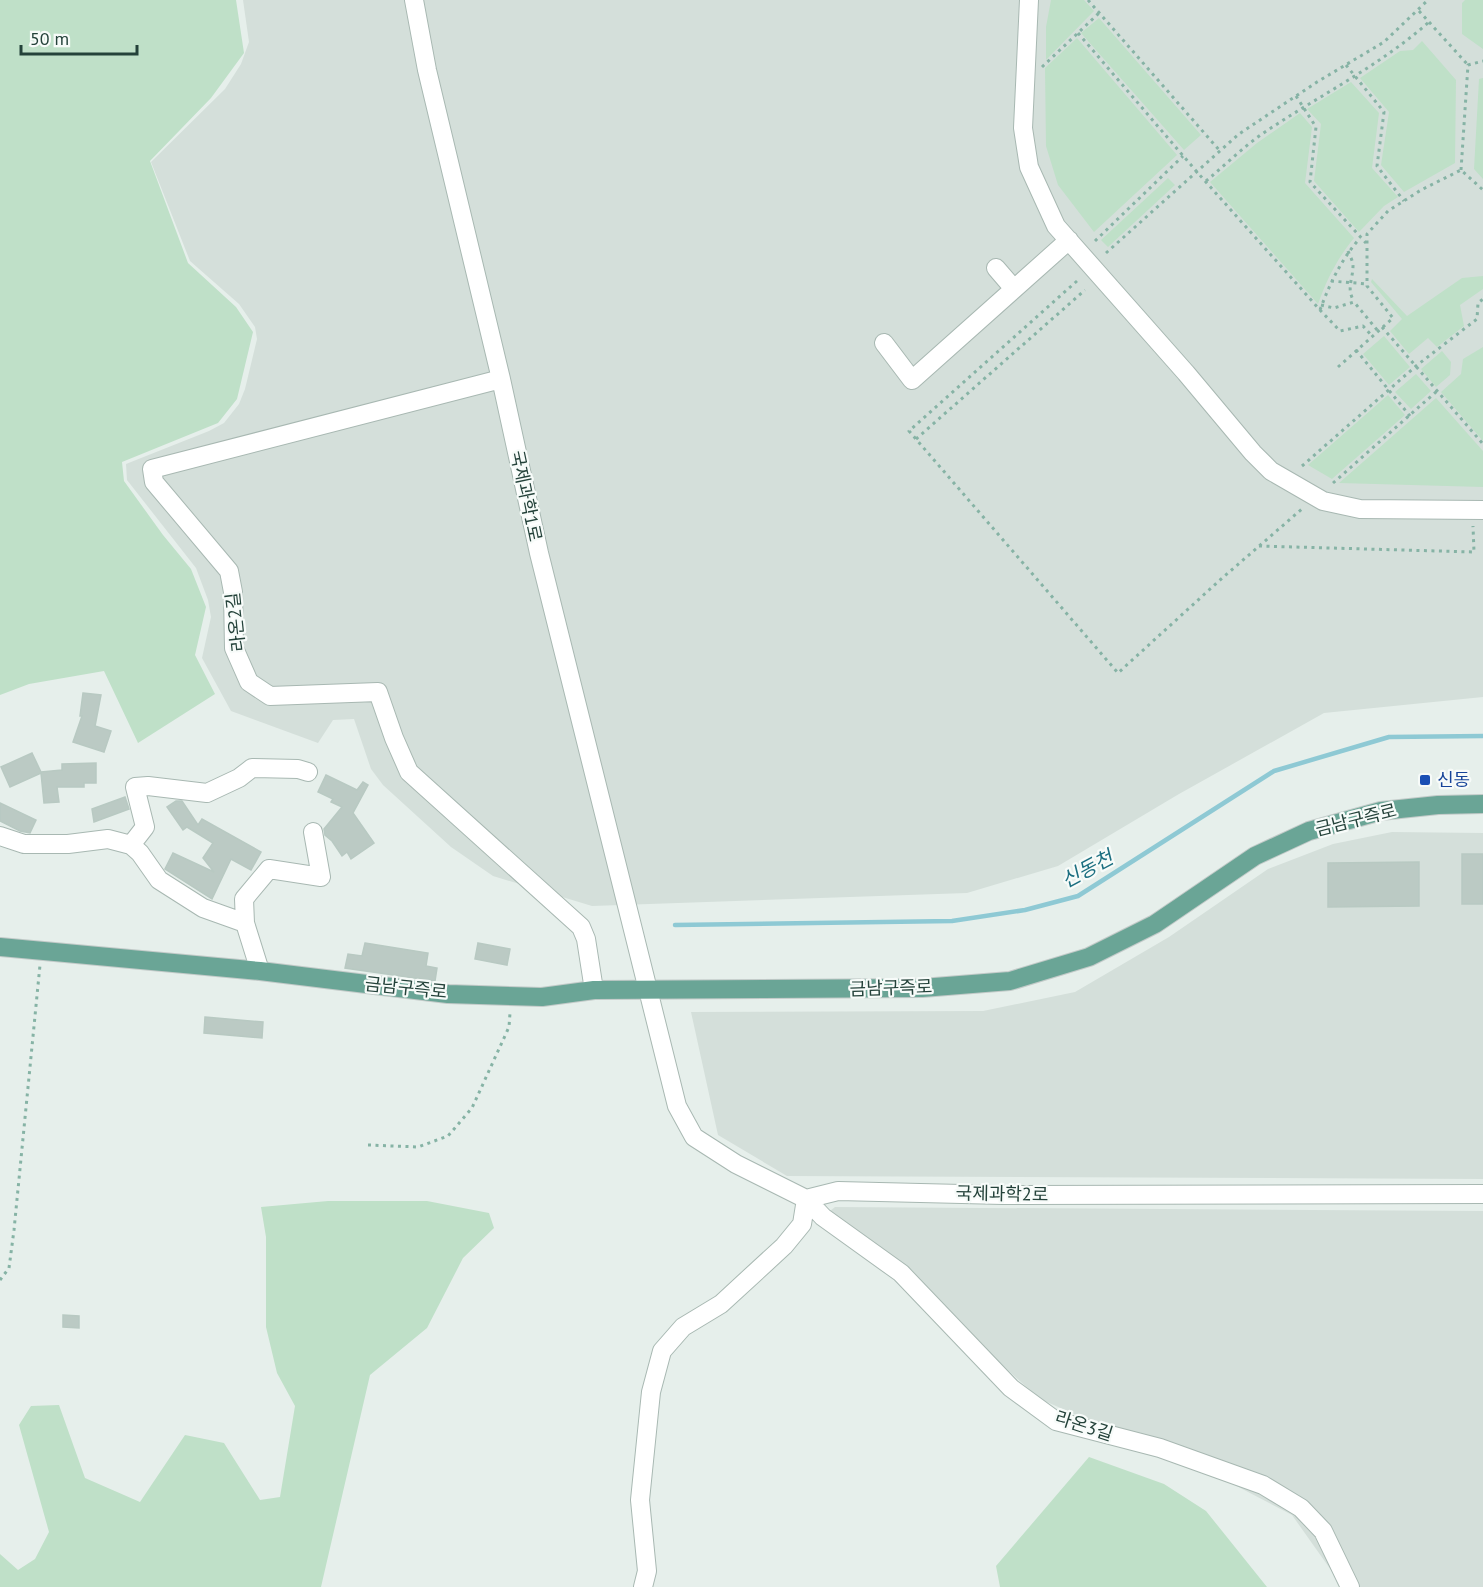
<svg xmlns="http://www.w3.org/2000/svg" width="1483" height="1587" font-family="'PT Sans','Noto Sans KR',sans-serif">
	<rect width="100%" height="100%" fill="#e6efeb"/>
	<path fill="#d4dfda" d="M243 0H1483V697L1324 713 1179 794 1058 866 967 893 592 906 493 876 451 847 383 785 371 769 354 719 333 720 318 743 231 711 202 658 211 617 208 600 196 568 127 480 126 464 209 431 224 423 239 404 245 389 257 339 255 327 239 304 190 261 151 162 225 89 241 64 249 42Z
		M1392 832 1483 833V1179L787 1176 718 1135 691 1012 983 1011 1075 992 1169 937 1268 869 1333 844Z
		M835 1207 1483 1211V1587H1343L1292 1515 1227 1481 1040 1399 830 1211Z"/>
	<path fill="#bfe0c8" d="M0 0H236L244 53 211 98 150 161 188 263 236 307 253 332 237 399 218 423 122 462 124 481 163 535 191 569 206 607 195 655 215 694 138 743 104 671 29 684 0 695Z
		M1051 0H1084L1094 11 1046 60V27Z
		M1465 0H1483V49L1462 34V3Z
		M1099 18 1201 135 1184 150 1081 33Z
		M1077 38 1177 155 1094 232 1058 185 1046 146 1045 68Z
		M1422 41 1456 80 1455 163 1404 192 1381 165 1389 112 1360 78 1400 51 1413 50Z
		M1483 78V179L1474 169 1479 79Z
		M1351 82 1379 113 1372 168 1398 197 1384 206 1359 232 1314 181 1321 124 1307 109Z
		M1300 113 1312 127 1305 183 1354 238C1337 259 1327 279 1318 304L1210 182 1257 143Z
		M1168 178 1175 185 1108 247 1101 240Z
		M1483 276V289L1460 305 1464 326 1437 347 1428 338 1409 354 1390 331 1402 319 1371 282 1372 279 1407 316 1462 278Z
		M1384 336 1410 367 1389 385 1363 354Z
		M1483 347V441L1441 392 1461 374 1463 359Z
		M1442 351 1451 362 1450 375 1436 387 1421 369Z
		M1416 374 1431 391 1411 409 1395 392Z
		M1388 395 1405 415 1332 479 1308 465Z
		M1436 398 1483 451V487L1339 483Z
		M328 1201H427L489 1213 494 1228 463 1258 427 1328 370 1375 321 1587H0V1554L18 1570 35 1559 49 1532 19 1425 31 1406 59 1405 85 1478 140 1502 185 1435 224 1443 260 1500 280 1497 295 1406 277 1373 266 1327V1237L261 1207Z
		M1089 1457 1164 1484 1206 1511 1267 1587H1000L996 1566Z"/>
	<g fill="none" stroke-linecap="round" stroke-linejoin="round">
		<path stroke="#8ec9d4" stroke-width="4.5" d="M675 925 952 921 1025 910 1078 896 1274 771 1389 737 1483 736"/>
	</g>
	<path fill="#bbcac4" stroke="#b8c9c2" stroke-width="1.5" d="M83 693 101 695 95 726 111 731 104 752 73 742 82 716H80Z
		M32 753 41 772 62 770V764L96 763V783H84V787H57L59 802 44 803 41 773 10 787 1 767Z
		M326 775 357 790 363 782 368 785 353 813 374 843 351 859 347 852 342 856 332 841 325 835 324 829 342 807 331 802 333 799 318 792Z
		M125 797 129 809 94 822 92 809Z
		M176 801H182L198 825 202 819 261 852 251 870 231 859 212 899 165 869 173 853 214 872 203 858 213 843 187 827 183 830 167 807Z
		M0 803 36 820 30 833 20 831 0 821Z
		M1462 854H1483V904H1462Z
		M1419 862V906L1328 907V863Z
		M365 943 428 953 426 966 437 968 435 981 345 968 348 954 362 956Z
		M478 943 510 949 507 965 475 959Z
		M205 1017 263 1022 262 1038 204 1033Z
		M63 1315 79 1316V1328L63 1327Z"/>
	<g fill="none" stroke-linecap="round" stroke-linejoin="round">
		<g stroke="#a8b8b2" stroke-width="20">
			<path id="minor" d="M414 0 427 70 501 379 539 553 677 1106 694 1137 736 1164 806 1199 838 1191 1003 1195 1483 1194
				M1029 0 1023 128 1029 167 1056 226 1186 373 1253 453 1271 471 1323 501 1360 509 1483 510
				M996 268 1014 289
				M884 343 912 380 1069 240
				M501 379 152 469 154 482 229 571 233 592 234 648 249 682 270 696 378 692 394 738 409 772 581 927 586 939 594 990
				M0 836 24 844H68L108 839 131 845 140 853 159 880 203 908 245 923 260 971
				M131 845 145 827 135 787 148 786 207 793 239 778 252 768 298 769 308 772
				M245 923 244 899 269 869 321 877 313 832
				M806 1199 823 1217 901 1273 1011 1388 1056 1421 1160 1448 1263 1485 1301 1508 1323 1531 1350 1587
				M643 1587 647 1571 640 1500 651 1392 662 1351 683 1327 721 1304 784 1246 802 1224 806 1199"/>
		</g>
		<g stroke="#c2cac8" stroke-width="20">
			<path id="major" d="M0 947 260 971 448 994 542 997 594 990 922 988 1010 981 1089 957 1155 924 1255 856 1309 831 1381 811 1438 805 1483 804"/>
		</g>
		<path stroke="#86b3a5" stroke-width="3" stroke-dasharray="3 4.5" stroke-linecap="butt" d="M1088 0 1220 151
			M1419 11 1468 65
			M1078 33 1197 172 1320 310 1340 331 1363 326 1372 336
			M1346 65 1384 112 1377 166 1404 201
			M1042 67 1099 13
			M1296 96 1316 127 1310 182 1366 243
			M1461 170 1468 65 1483 61
			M1206 181C1224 166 1242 148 1262 134 1318 96 1378 67 1429 22
			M1095 241 1183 156
			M1348 251C1350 256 1353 261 1353 266 1353 279 1346 289 1354 301
			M1106 253 1239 134 1317 82 1384 42 1428 0
			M1077 281 909 431 1118 673 1220 580 1303 508
			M1331 281 1367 284
			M1321 305 1334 308 1354 302 1378 331
			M1320 310C1330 283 1341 260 1360 238
			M1382 327 1483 444
			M1356 350 1410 416
			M1338 367 1393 318 1367 286V234L1388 211 1421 190 1461 170 1483 190
			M916 439 1085 290
			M1302 466 1416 366 1477 319 1478 303 1483 299
			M1333 483 1437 391
			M1259 546 1474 552 1473 526
			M368 1145 418 1147 448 1136 472 1108 509 1027 510 1013
			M0 1280 9 1268 14 1230 40 965"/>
		<use href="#minor" stroke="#fff" stroke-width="18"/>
		<use href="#major" stroke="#6aa596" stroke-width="18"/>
	</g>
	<rect fill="#1a4fb4" stroke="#f7fbf9" stroke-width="2" x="1419" y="774" width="12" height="12" rx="3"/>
	<g text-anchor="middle" stroke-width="4.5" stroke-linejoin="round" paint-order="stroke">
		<g font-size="18" fill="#24423a" stroke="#f7fbf9">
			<text transform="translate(526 496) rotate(78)" y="6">국제과학1로</text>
			<text transform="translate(236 622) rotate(-96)" y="6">라온2길</text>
			<text transform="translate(1356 820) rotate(-14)" y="6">금남구즉로</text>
			<text transform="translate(406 988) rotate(6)" y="6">금남구즉로</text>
			<text transform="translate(891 988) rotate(-2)" y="6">금남구즉로</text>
			<text transform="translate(1002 1194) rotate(1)" y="6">국제과학2로</text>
			<text transform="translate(1084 1426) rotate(18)" y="6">라온3길</text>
		</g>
		<g font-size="18" fill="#164399" stroke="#f7fbf9" text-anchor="start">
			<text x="1437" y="786">신동</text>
		</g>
		<g font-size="20" font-style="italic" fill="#1c6f80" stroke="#f7fbf9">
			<text transform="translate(1087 869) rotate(-28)" y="7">신동천</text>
		</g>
	</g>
	<path d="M21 45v9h116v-9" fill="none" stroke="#24423a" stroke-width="3"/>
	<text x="30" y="45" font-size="18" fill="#24423a" stroke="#f7fbf9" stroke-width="4.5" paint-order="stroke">50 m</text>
</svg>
